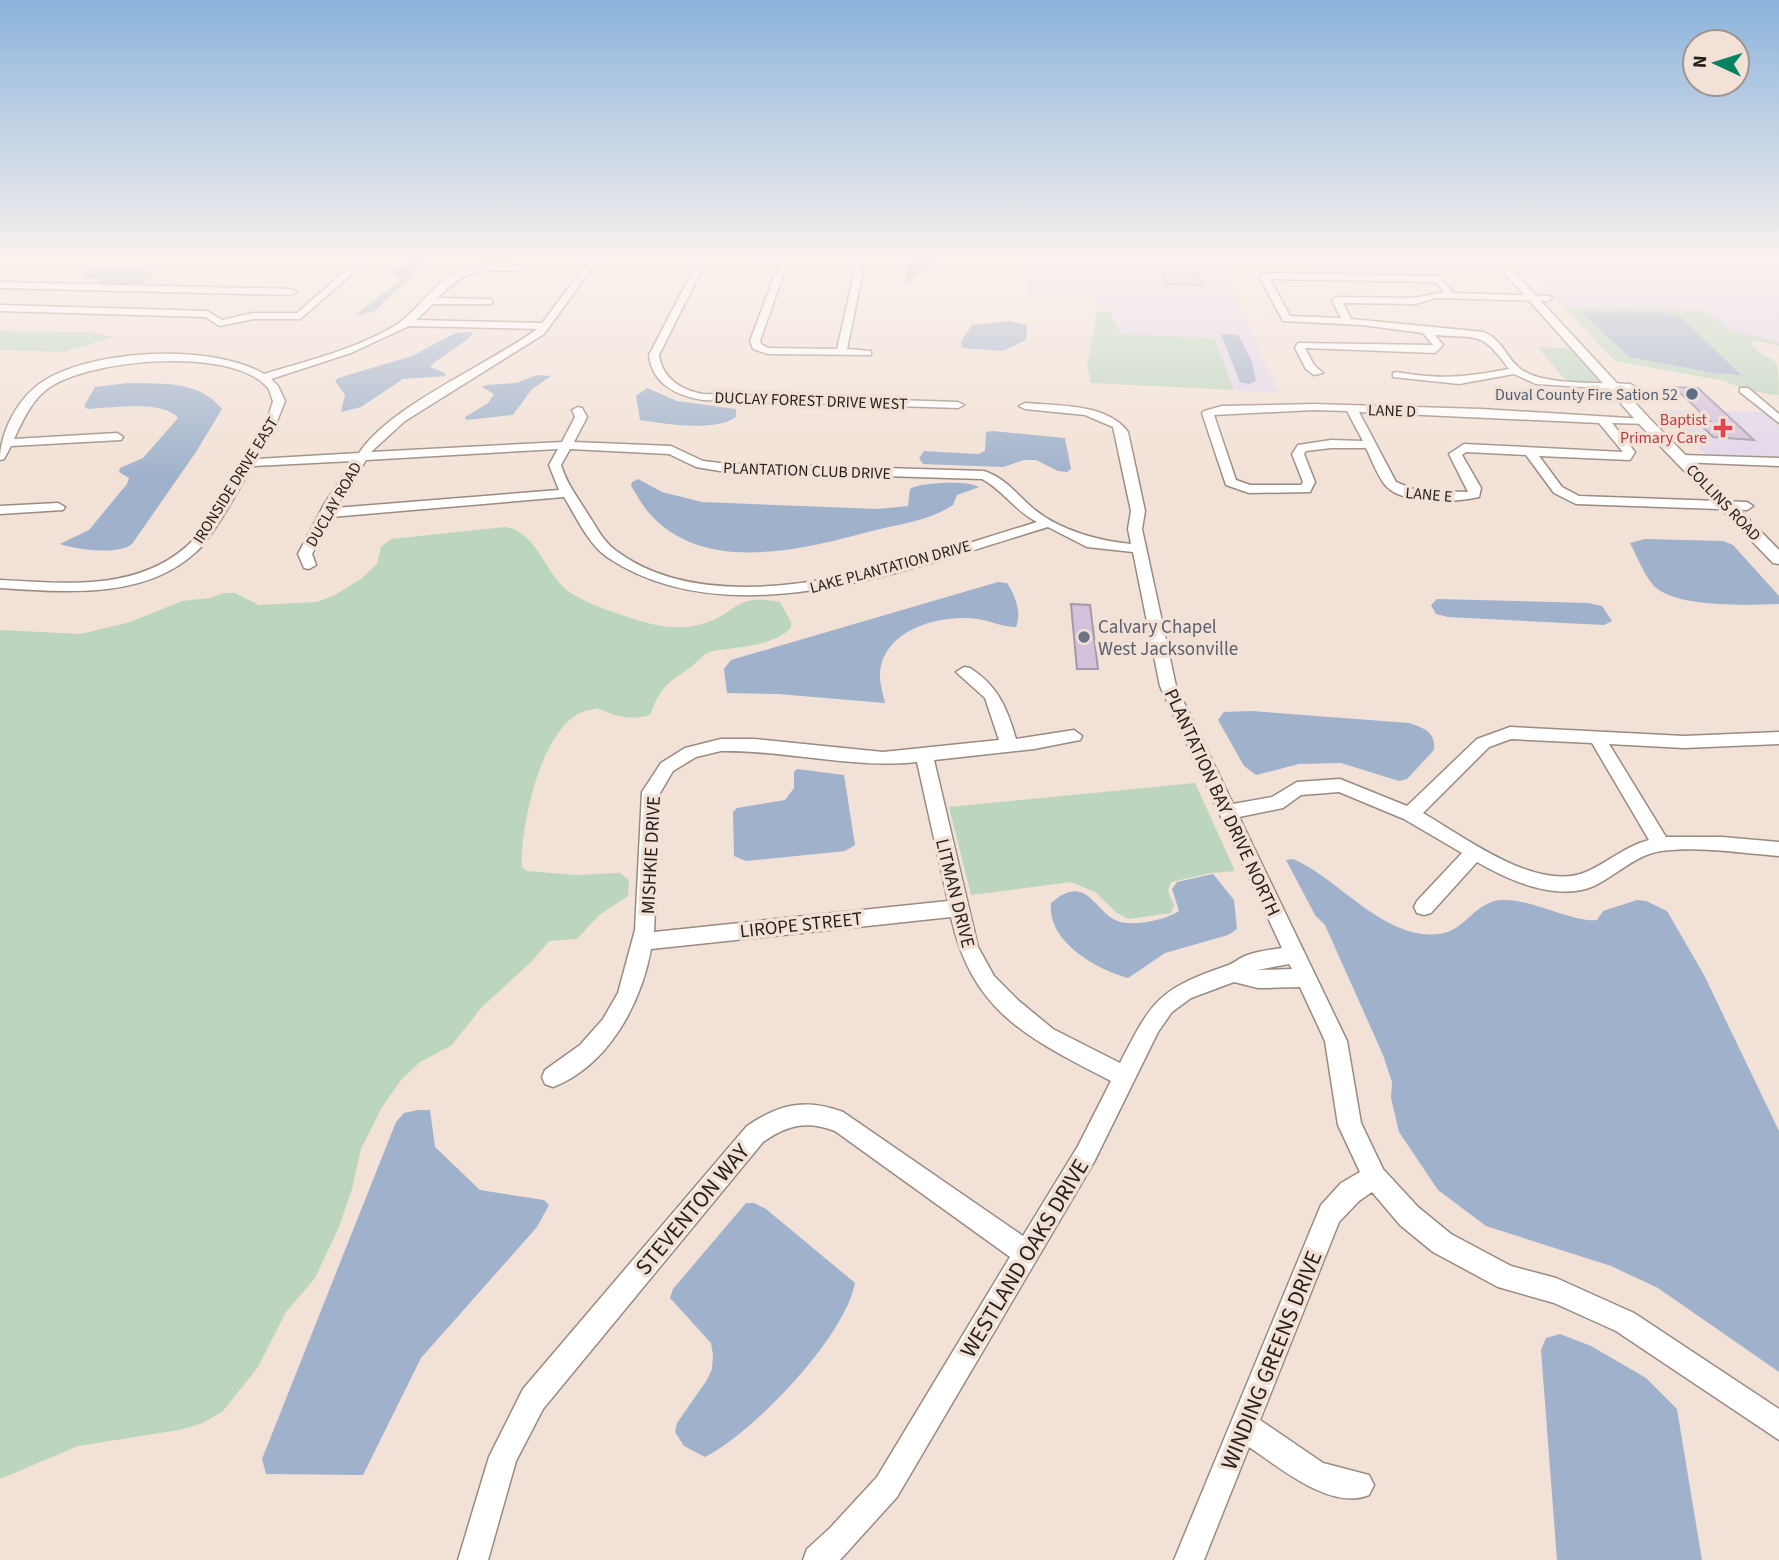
<svg xmlns="http://www.w3.org/2000/svg" width="1779" height="1560" font-family="'Source Sans 3',sans-serif">
	<rect width="100%" height="100%" fill="#f2e1d6"/>
	<path fill="#e1d6ea" d="M1026 261H1492L1503 272 1220 262 1279 393 1234 390 1214 338 1119 334 1111 312H1100L1096 296 1028 295Z
		M1518 261H1779V343L1727 328 1704 310 1563 307Z
		M1662 410 1764 412 1779 426V459L1706 455Z"/>
	<path fill="#bcd5bf" fill-rule="evenodd" d="M1563 307 1704 310 1727 328 1779 343V346L1758 341 1750 343C1775 371 1779 344 1779 395 1769 396 1733 386 1725 381L1615 361ZM1587 311 1656 312 1678 315 1714 373 1629 357 1588 319 1583 312Z
		M1097 312H1111L1120 334 1214 338 1234 390 1091 383 1087 365Z
		M0 331 91 332 113 337 64 352 0 350Z
		M1537 347 1569 348 1599 382 1568 383Z
		M1535 392 1610 395 1618 403 1541 400Z
		M505 527C539 532 544 576 571 593 589 605 616 613 637 620 660 627 681 631 705 623 738 613 734 593 780 602L791 622V628C771 647 738 647 713 651 704 653 698 661 691 667 668 683 660 687 650 715 631 721 614 716 597 708 591 710 581 711 576 715 540 737 520 827 522 867L527 871 575 875 620 873 629 880 628 896 599 915 577 939 549 941 532 961 481 1008 452 1045 420 1062 401 1080 382 1107 361 1149 352 1189 339 1227 315 1278 286 1312 258 1367 223 1411 203 1423 179 1430 78 1446 0 1479V630L81 634 130 622 182 601 210 598 224 593H235L259 605 317 602 333 596 361 579 377 564 381 547 391 539Z
		M1195 783 1235 871 1211 873 1171 882 1168 891 1174 905 1171 913 1129 919 1117 913 1095 892 1071 882 971 895 949 807Z"/>
	<path fill="#9fb1cb" d="M415 261 426 262 375 311 356 316C358 311 391 289 400 280L396 275 386 272Z
		M907 261H935L936 262 905 285Z
		M85 269 158 271 140 285H94L100 279 81 277Z
		M1587 311 1662 312 1678 315 1741 375 1714 373 1629 357 1588 319 1583 313Z
		M1009 321 1027 325 1026 340 1003 351 962 348 961 341 972 325Z
		M473 332C471 341 441 355 430 367L445 373 446 376 403 379 361 407 341 412 345 395 335 381 338 378 412 356 455 333Z
		M1226 334 1238 335 1252 361 1256 381 1249 384 1240 382 1221 335Z
		M537 375 551 376 532 389 513 415 466 420 465 417 488 403 494 394 482 387 486 385 516 383Z
		M128 383C162 384 199 380 222 409L196 452 132 544C118 555 78 550 60 544L89 530 127 484 129 478 119 472 120 468 143 458 178 418C164 400 110 408 88 409L84 406 95 387Z
		M647 388 677 401 736 409V417C715 432 666 424 640 420L636 396Z
		M993 431 1065 438 1071 469 1067 472 1058 471 1036 460H1024L1003 467 923 464 919 458 924 451 978 454 985 451 986 432Z
		M638 479 662 492 702 502 878 509 908 506 910 489C919 482 970 480 979 487L957 495 953 505C930 521 898 524 872 531 804 549 704 576 649 513 642 505 637 495 631 486L632 482Z
		M1645 539 1723 541 1733 545 1779 596V604C1750 605 1675 608 1654 586 1644 575 1637 556 1630 543Z
		M998 582 1007 583C1015 595 1022 613 1016 627 1002 627 991 621 978 619 941 614 881 629 880 676 880 685 883 694 885 703L778 694 727 693 724 669 731 660Z
		M1437 599 1588 603 1602 606 1612 621 1604 625 1448 617 1436 614 1431 605Z
		M1251 711 1409 723C1424 728 1436 732 1434 750L1407 779 1399 781 1341 763 1299 764 1256 775 1244 766 1218 720 1224 712Z
		M797 769 844 775 855 845 845 851 746 861 734 856 733 812 737 808 785 800 794 788V772Z
		M1293 859C1340 879 1383 940 1439 934 1466 931 1475 900 1503 900 1532 899 1574 923 1597 920L1603 911 1637 900 1646 901 1667 911 1704 975 1779 1131V1372L1658 1288 1611 1266 1486 1226 1438 1190 1399 1132 1391 1098 1392 1082 1383 1055 1325 925 1315 915 1286 860Z
		M1213 874 1234 900 1237 929 1228 935 1165 953 1128 978C1096 969 1047 942 1051 903 1085 873 1093 908 1115 920 1130 928 1166 920 1179 911L1172 889 1177 882Z
		M418 1110H430L435 1147 480 1190 544 1200 549 1205 537 1227 421 1358 363 1475 266 1474 262 1459 396 1122 404 1113Z
		M746 1203H754L766 1209 855 1283C845 1337 754 1432 705 1457L684 1446 675 1432 677 1423 707 1380 712 1369 713 1355 711 1343 670 1298 673 1289Z
		M1560 1334 1591 1346 1646 1378 1677 1409 1702 1560H1557L1541 1350 1546 1338Z"/>
	<path fill="#d4c1dc" stroke="#a399a7" stroke-width="2" d="M1158 261H1193L1203 285 1166 284Z
		M1674 387 1698 388 1754 440 1713 437 1697 421H1710Z
		M1071 604 1090 605 1098 669H1077Z"/>
	<g fill="none" stroke-linecap="round" stroke-linejoin="round">
		<g stroke="#9a8a80" stroke-width="3">
			<path id="minor" d="M361 261H371L359 268 300 319H253L220 326 205 317 0 311V305L207 311 222 320 253 313H297L353 264Z
				M589 261H597L544 334 405 421 371 452 562 442 575 417 572 410 578 407 582 408 587 417 574 442 671 446 703 461 720 463 984 471C1006 478 1018 496 1035 510 1061 531 1100 541 1131 544L1128 529 1131 511 1113 427 1085 415 1025 409 1019 406 1025 403C1057 406 1107 403 1128 432L1145 511 1142 529 1176 686 1233 804 1272 797 1297 782 1340 779 1407 806 1477 739 1510 727 1684 736 1779 732V744L1684 748 1609 744 1666 837H1722L1779 842V856C1741 853 1699 846 1661 851 1635 855 1617 875 1594 886 1557 902 1508 880 1477 862L1431 913 1424 915 1417 913 1414 907 1417 901 1462 853 1404 819 1339 792 1301 795 1283 808 1239 817 1347 1041 1361 1123 1383 1169 1418 1207 1451 1234 1511 1266 1556 1278 1634 1313 1779 1409V1440L1616 1331 1554 1303 1498 1287 1433 1252 1400 1225 1372 1192 1359 1201 1339 1222 1260 1420 1323 1463 1369 1475 1374 1485 1369 1495C1331 1511 1279 1467 1249 1447L1204 1560H1174L1321 1205 1341 1183 1360 1172 1338 1125 1325 1041 1300 987 1258 988 1234 982 1191 998 1172 1012 1158 1032 1094 1162 897 1497 840 1560H803L807 1549 830 1528 877 1477 1010 1257 835 1131C807 1120 787 1125 763 1142L543 1409 516 1461 488 1560H458L489 1457 523 1389 747 1126C779 1104 806 1098 843 1112L1023 1236 1078 1146 1111 1081C1030 1039 972 1013 951 917L651 949C641 1004 608 1066 553 1087L545 1084 542 1077 545 1070 580 1045 603 1019 618 993 635 930 642 792 661 763 685 748 721 739H755L883 752 999 740 985 698 956 672 964 667 970 668C998 686 1007 708 1016 739L1074 730 1082 736 1080 740 1034 749 934 760 978 947 994 976 1019 1001 1053 1029 1120 1063C1152 1000 1159 989 1226 966 1233 964 1238 959 1245 956 1256 951 1270 950 1282 948L1160 686 1133 552 1087 547 1048 527C918 566 732 641 607 557 588 544 576 516 564 497L331 517 312 554 316 565 309 569 304 568 298 554 325 503 353 461 252 466C240 487 213 537 196 552 144 600 65 592 0 588V580C63 583 134 592 186 547 203 532 216 504 228 485 245 459 265 432 273 401 271 396 270 390 267 387 231 346 92 359 50 387 32 399 23 420 14 439L117 433 123 437 121 440 11 446 4 459 0 460C0 432 18 398 42 382 92 349 212 343 264 374 307 361 352 350 391 328 419 313 436 276 466 267 483 262 502 265 520 265L525 268 520 271C480 270 467 267 438 298L489 299 492 300V304H433L416 320 542 323ZM409 326 537 329C488 365 391 405 359 453L257 459 274 429 285 401 278 386 271 379 351 353ZM558 449 549 465 559 490 335 508 366 460ZM570 449 669 454 696 467 720 471 982 479C1003 490 1016 512 1037 522 921 557 723 632 615 550 603 541 597 528 589 516 579 499 567 485 561 465ZM1511 739 1592 743 1649 840C1625 846 1609 862 1586 872 1537 893 1463 836 1423 813L1489 747ZM721 751C787 750 852 769 917 762L948 901 654 932 660 793 673 771 696 757ZM1289 964 1292 969 1257 970Z
				M698 261H706L659 355C662 378 681 390 703 394L958 402 964 405 958 408 703 400C677 396 652 384 649 355Z
				M780 261H788L760 341 762 345 769 348 837 349 857 261H865L847 349 871 351V355L768 354 753 349 750 341Z
				M1264 273 1439 276 1453 293 1550 296 1552 298 1547 301 1436 298 1415 304 1343 303 1351 319 1484 332C1504 341 1506 359 1522 370 1545 386 1601 382 1630 384L1636 387 1630 390 1536 384 1514 374 1459 384 1393 377V373L1397 372C1441 380 1466 377 1509 369 1481 330 1479 339 1435 335L1443 345 1435 353 1305 348 1314 365 1323 373 1314 375 1306 369 1295 348 1298 343 1433 345 1423 333 1362 325 1283 321 1259 276ZM1270 279 1436 282 1444 292 1414 298 1337 297 1332 300 1341 318 1290 316Z
				M0 282 292 289 297 292 292 295 0 288Z
				M1740 388H1748L1779 414V423L1740 392Z
				M1314 404 1481 409 1645 419 1651 422 1649 424 1612 423 1635 452 1630 460 1539 456 1562 487 1579 496 1747 502 1753 506 1747 510 1576 504 1554 493 1526 455 1466 452 1462 455 1481 488 1479 497C1456 502 1405 505 1387 487 1378 478 1372 460 1366 448H1331L1306 451 1304 454 1315 482 1310 492 1249 493 1226 485 1202 413 1204 411 1222 406ZM1314 410 1347 411 1363 441 1331 440 1298 445 1292 454 1303 482 1301 485H1250L1236 480 1214 415ZM1359 412 1599 423 1623 452 1464 444 1449 454 1468 492 1418 491 1396 482Z
				M1682 455 1779 458V466L1678 462V456Z
				M58 503 65 507 63 510 0 514V506Z"/>
		</g>
		<g stroke="#9a8a80" stroke-width="3">
			<path id="major" d="M1494 261H1504L1650 419 1779 550V564L1773 563 1640 425Z"/>
		</g>
		<use href="#minor" fill="#fff" fill-rule="evenodd"/>
		<use href="#major" fill="#fff" fill-rule="evenodd"/>
	</g>
	<linearGradient id="sky" x2="0" y2="1"><stop stop-color="#8bb3dc"/><stop offset="0.54" stop-color="#f9f2ed"/><stop offset="1" stop-color="#f9f2ed" stop-opacity="0"/></linearGradient>
	<rect width="1779" height="479" fill="url(#sky)"/>
	<circle fill="#5c6f8a" stroke="#f2e1d6" stroke-width="2.5" cx="1692" cy="394" r="7"/>
	<path fill="#e0444e" stroke="#f2e1d6" stroke-width="2.5" d="M1719.5 417.5h7v7h7v7h-7v7h-7v-7h-7v-7h7z"/>
	<circle fill="#6b7280" stroke="#f2e1d6" stroke-width="2.5" cx="1084" cy="637" r="7"/>
	<g text-anchor="middle" stroke-width="7" stroke-linejoin="round" paint-order="stroke">
		<g font-size="16" fill="#4e5e75" stroke="#f2e1d6" text-anchor="end">
			<text x="1678" y="400">Duval County Fire Sation 52</text>
		</g>
		<g font-size="16" fill="#27211d" stroke="#f2e1d6">
			<text transform="translate(811 400) rotate(2)" y="6">DUCLAY FOREST DRIVE WEST</text>
			<text transform="translate(1392 410) rotate(2)" y="6">LANE D</text>
			<text transform="translate(807 470) rotate(2)" y="6">PLANTATION CLUB DRIVE</text>
			<text transform="translate(235 480) rotate(-58)" y="6">IRONSIDE DRIVE EAST</text>
			<text transform="translate(1429 494) rotate(5)" y="6">LANE E</text>
			<text transform="translate(1724 502) rotate(46)" y="6">COLLINS ROAD</text>
			<text transform="translate(333 504) rotate(-60)" y="6">DUCLAY ROAD</text>
			<text transform="translate(890 566) rotate(-15)" y="6">LAKE PLANTATION DRIVE</text>
		</g>
		<g font-size="16" fill="#be3a42" stroke="#f2e1d6" text-anchor="end">
			<text x="1707" y="425">Baptist<tspan x="1707" dy="18">Primary Care</tspan></text>
		</g>
		<g font-size="19" fill="#5b616d" stroke="#f2e1d6" text-anchor="start">
			<text x="1098" y="633">Calvary Chapel<tspan x="1098" dy="22">West Jacksonville</tspan></text>
		</g>
		<g font-size="19" fill="#27211d" stroke="#f2e1d6">
			<text transform="translate(1223 802) rotate(65)" y="7">PLANTATION BAY DRIVE NORTH</text>
			<text transform="translate(650 855) rotate(-87)" y="7">MISHKIE DRIVE</text>
			<text transform="translate(956 893) rotate(76)" y="7">LITMAN DRIVE</text>
			<text transform="translate(801 924) rotate(-6)" y="7">LIROPE STREET</text>
		</g>
		<g font-size="23" fill="#27211d" stroke="#f2e1d6">
			<text transform="translate(692 1209) rotate(-50)" y="8">STEVENTON WAY</text>
			<text transform="translate(1024 1258) rotate(-59)" y="8">WESTLAND OAKS DRIVE</text>
			<text transform="translate(1271 1360) rotate(-68)" y="8">WINDING GREENS DRIVE</text>
		</g>
	</g>
	<g transform="translate(1716 63) rotate(274)"><circle r="33" fill="#f2e1d6" stroke="#a1948c" stroke-width="2"/>
	<path d="M0-5L12 26L0 18L-12 26Z" fill="#048363"/>
	<text y="-10" font-size="19" font-weight="bold" text-anchor="middle" fill="#27211d">N</text>
	</g>
</svg>
